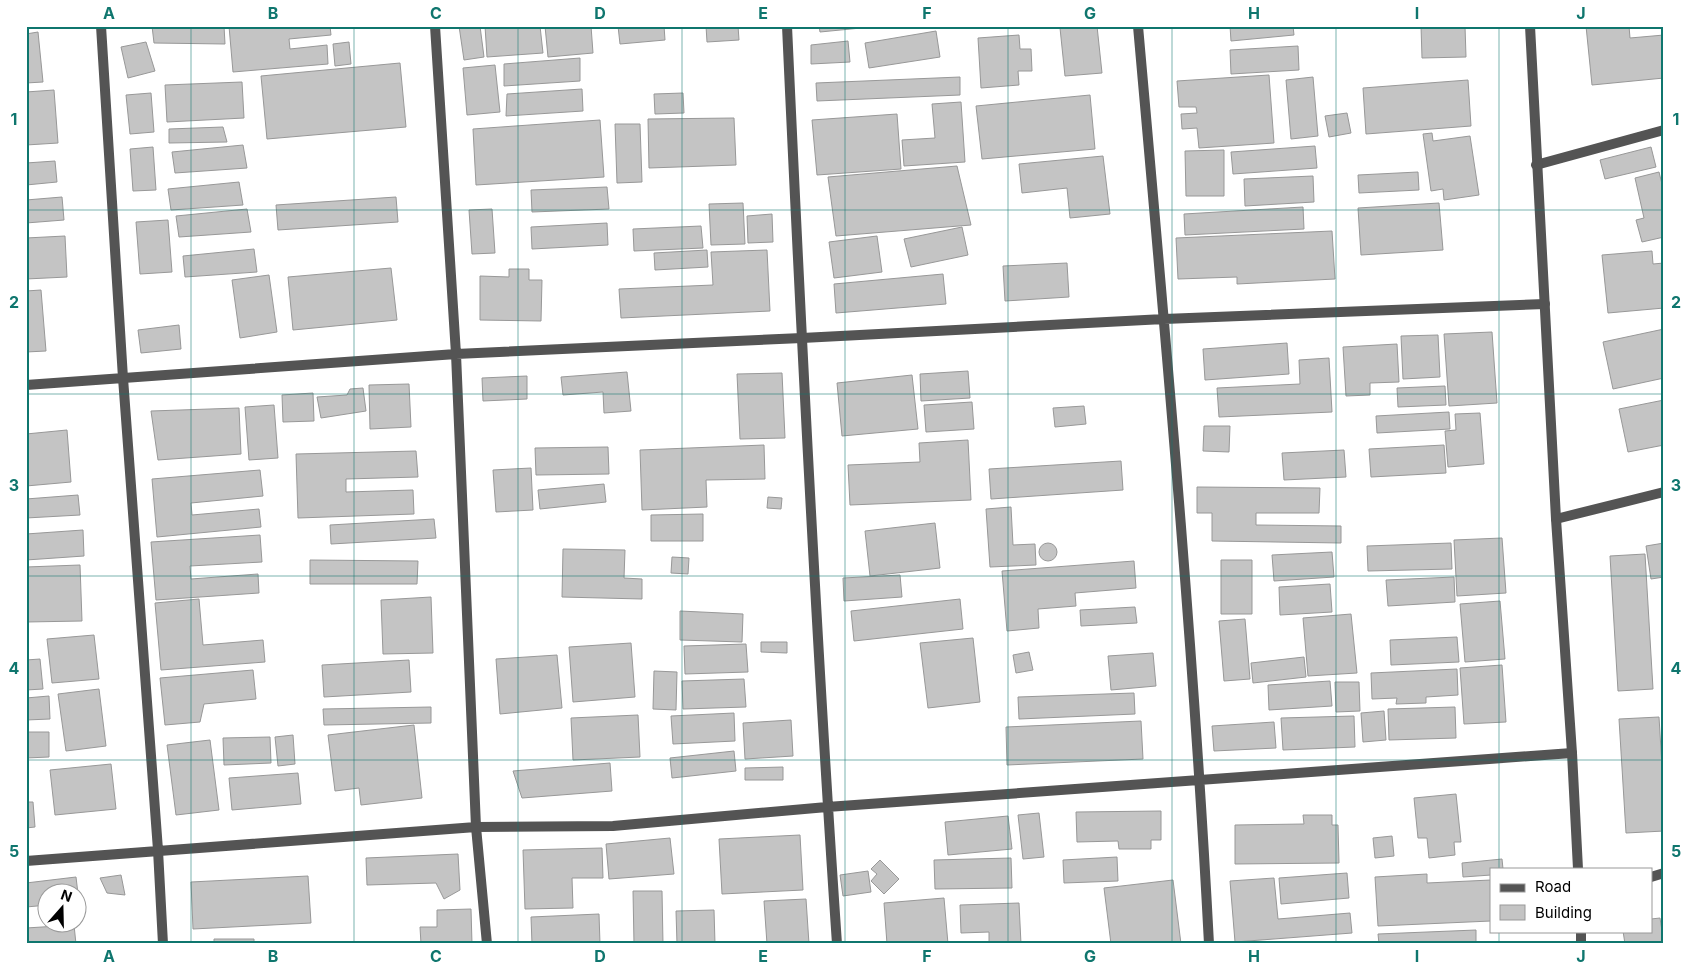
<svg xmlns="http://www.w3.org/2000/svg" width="1690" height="970" font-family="Inter,sans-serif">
	<rect width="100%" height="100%" fill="#fff"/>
	<path fill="#c4c4c4" stroke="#989898" d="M152 26H224L225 44 154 43Z
		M229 26H330L331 35 289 39 290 49 327 45 328 64 233 72Z
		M459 26H480L484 57 464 60Z
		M485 26H540L543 53 487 57Z
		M545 26H591L593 53 548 57Z
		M618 26H664L665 40 620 44Z
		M706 26H738L739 40 707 42Z
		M819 26H860L861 28 820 32Z
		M1076 26H1097L1102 73 1065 76 1060 28Z
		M1230 26H1293L1294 35 1231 41Z
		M1421 26H1465L1466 57 1422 58Z
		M1586 26H1629L1630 38 1664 35V78L1592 85Z
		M936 31 940 57 869 68 865 43Z
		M38 32 43 82 26 83V34Z
		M1019 35 1020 49H1031L1032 71H1018L1019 85 981 88 978 38Z
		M848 41 850 62 811 64V45Z
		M146 42 155 71 128 78 121 47Z
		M349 42 351 64 335 66 333 44Z
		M1298 46 1299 70 1231 74 1230 50Z
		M580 58V81L504 86V64Z
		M400 63 406 127 267 139 261 76Z
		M495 65 500 112 467 115 463 68Z
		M1269 75 1274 143 1199 148 1197 128 1182 129 1181 114 1197 113 1196 107H1179L1177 81Z
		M960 77V95L817 101 816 83Z
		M1313 77 1318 136 1291 139 1286 80Z
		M1468 80 1471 126 1366 134 1363 88Z
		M242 82 244 118 167 122 165 85Z
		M582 89 583 111 506 116 507 94Z
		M54 90 58 143 26 145V92Z
		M151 93 154 132 130 134 126 95Z
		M683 93 684 113 655 114 654 94Z
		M1090 95 1095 149 982 159 976 106Z
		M961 102 965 162 904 166 902 140 935 138 932 104Z
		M1347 113 1351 133 1329 137 1325 116Z
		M897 114 901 169 817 175 812 120Z
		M734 118 736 165 649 168 648 119Z
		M600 120 604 177 476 185 473 129Z
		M615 124H640L642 182 617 183Z
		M223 127 227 142 169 143V129Z
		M1432 133 1433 141 1470 136 1479 195 1444 200 1443 189 1431 191 1423 134Z
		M243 145 247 168 175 173 172 152Z
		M1315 146 1317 168 1233 174 1231 152Z
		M153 147 156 190 133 191 130 149Z
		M1651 147 1656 167 1605 179 1600 160Z
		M1224 150V196H1186L1185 151Z
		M1103 156 1110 214 1070 218 1067 188 1022 193 1019 164Z
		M55 161 57 182 26 185V163Z
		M957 166 971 225 836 236 828 177Z
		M1418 172 1419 190 1359 193 1358 175Z
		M1659 172 1664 192V237L1642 242 1636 220 1644 218 1635 178Z
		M1313 176 1314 202 1245 206 1244 179Z
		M239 182 243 205 171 210 168 189Z
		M607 187 609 209 532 212 531 190Z
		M62 197 64 220 26 223V200Z
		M396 197 398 222 278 230 276 205Z
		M743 203 745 244 711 245 709 204Z
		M1439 203 1443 250 1361 255 1358 208Z
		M1303 207 1304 229 1185 235 1184 214Z
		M247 209 251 232 179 237 176 216Z
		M492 209 495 253 472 254 469 210Z
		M772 214 773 242 748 243 747 216Z
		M168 220 172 272 140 274 136 222Z
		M607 223 608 245 532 249 531 227Z
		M701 226 703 248 634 251 633 229Z
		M962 227 968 255 911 267 904 239Z
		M1332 231 1335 279 1237 284V277L1178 279 1176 238Z
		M65 236 67 277 26 279V238Z
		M877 236 882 272 834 278 829 242Z
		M254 249 257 272 185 277 183 256Z
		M707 250 708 267 655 270 654 253Z
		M767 250 770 311 621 318 619 289 713 285 711 252Z
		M1652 251 1653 264 1664 263V308L1608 313 1602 255Z
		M1067 263 1069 297 1005 301 1003 266Z
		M391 268 397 320 293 330 288 277Z
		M509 269H529V280H542L541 321 480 320V276L509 277Z
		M943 274 946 304 836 313 834 284Z
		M269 275 277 332 240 338 232 280Z
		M41 290 46 351 26 352V291Z
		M179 325 181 349 141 353 138 330Z
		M1664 329V378L1613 389 1603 342Z
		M1492 332 1497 403 1449 406 1444 334Z
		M1438 335 1440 377 1403 379 1401 336Z
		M1287 343 1289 374 1205 380 1203 349Z
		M1397 344 1399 382 1370 383V395L1346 396 1343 347Z
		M1329 358 1332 412 1219 417 1217 388 1300 384 1299 360Z
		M968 371 970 398 921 401 920 374Z
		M627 372 631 411 604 413 603 392 563 395 561 377Z
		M782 373 785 438 740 439 737 374Z
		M912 375 918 429 842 436 837 383Z
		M527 376V399L483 401 482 378Z
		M409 384 411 427 370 429 369 385Z
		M1445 386 1446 405 1398 407 1397 388Z
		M363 388 366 411 321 418 317 397 347 395 350 389Z
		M313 393 314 421 283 422 282 395Z
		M1664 400V445L1628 452 1619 409Z
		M972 402 974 429 926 432 924 405Z
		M274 405 278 458 249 460 245 407Z
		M1084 406 1086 424 1055 427 1053 408Z
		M239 408 241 454 158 460 151 411Z
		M1449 412 1450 429 1377 433 1376 416Z
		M1480 413 1484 464 1448 467 1445 431 1456 430 1455 414Z
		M1204 426H1230L1229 452 1203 451Z
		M67 430 71 482 26 486V434Z
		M968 440 971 500 850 505 848 465 920 462 919 443Z
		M764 445 765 479 706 480 707 507 642 510 640 450Z
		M1444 445 1446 473 1371 477 1369 449Z
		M608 447 609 474 536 475 535 448Z
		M1344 450 1346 477 1284 480 1282 453Z
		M416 451 418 477 346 479V492L413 490 414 514 298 518 296 454Z
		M1121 461 1123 490 991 499 989 469Z
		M531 468 533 510 496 512 493 470Z
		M260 470 263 496 191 503 192 515 259 509 261 527 157 537 152 479Z
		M604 484 606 502 540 509 538 490Z
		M1197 487 1320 488 1319 513H1256V525L1341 526V543L1212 541V513H1197Z
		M78 495 80 515 26 518V499Z
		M768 497 782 498 781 509 767 508Z
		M1011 507 1013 545 1035 544 1036 565 990 567 986 509Z
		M703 514V541H651V515Z
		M434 519 436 538 331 544 330 525Z
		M935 523 940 568 870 576 865 531Z
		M83 530 84 556 26 560V534Z
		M260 535 262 562 190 566 191 579 258 574 259 593 156 600 151 542Z
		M1502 538 1506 593 1457 596 1454 540Z
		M1451 543 1452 569 1368 571 1367 546Z
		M1664 543V577L1651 579 1646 546Z
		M1039 552a9 9 0 1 1 18 0a9 9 0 1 1-18 0Z
		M563 549 625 550 624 578 642 579V599L562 597Z
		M1332 552 1334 577 1274 581 1272 555Z
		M1645 554 1653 689 1618 691 1610 556Z
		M672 557 689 558 688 574 671 573Z
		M310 560 418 561 417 584H310Z
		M1221 560H1252V614H1221Z
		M1134 561 1136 588 1075 593 1076 606 1038 609 1039 628 1007 631 1002 571Z
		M80 565 82 621 26 622V567Z
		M900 575 902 597 844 601 843 578Z
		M1454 577 1455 602 1388 606 1386 580Z
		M1330 584 1332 612 1280 615 1279 587Z
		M431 597 433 653 383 654 381 600Z
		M199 599 203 645 263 640 265 662 161 670 155 603Z
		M960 599 963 629 854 641 851 611Z
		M1500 601 1505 659 1465 662 1460 604Z
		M1135 607 1137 623 1081 626 1080 610Z
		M680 611 743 614 742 642 680 640Z
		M1351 614 1357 673 1308 676 1303 618Z
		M1245 619 1250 679 1224 681 1219 621Z
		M94 635 99 679 52 683 47 639Z
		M1457 637 1459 662 1391 665 1390 640Z
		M973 638 980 702 928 708 920 643Z
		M761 642H787V653L761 652Z
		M631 643 635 697 573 702 569 647Z
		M746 644 748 672 685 674 684 646Z
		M1029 652 1033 670 1016 673 1013 655Z
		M1153 653 1156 686 1111 690 1108 656Z
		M557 655 562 708 500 714 496 659Z
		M1304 657 1306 677 1253 683 1251 663Z
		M40 659 43 689 26 690V660Z
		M409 660 411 692 324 697 322 665Z
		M1502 665 1506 722 1464 724 1460 668Z
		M1457 669 1458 695 1426 697V703L1396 704 1397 698 1372 699 1371 673Z
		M253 670 256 699 204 704 200 722 165 725 160 678Z
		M654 671 677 672 676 710 653 709Z
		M744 679 746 707 683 709 682 681Z
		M1330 681 1332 706 1269 710 1268 685Z
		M1335 682H1359L1360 711 1336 712Z
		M99 689 106 746 66 751 58 694Z
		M1134 693 1135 714 1019 719 1018 697Z
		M49 696 50 719 26 720V698Z
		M431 707V723L324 725 323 709Z
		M1455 707 1456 738 1389 740 1388 709Z
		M1384 711 1386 740 1363 742 1361 713Z
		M734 713 735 741 673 744 671 716Z
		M638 715 640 757 573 760 571 718Z
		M1354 716 1355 747 1283 750 1281 718Z
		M1659 717 1664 799V831L1626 833 1619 719Z
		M791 720 793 756 745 759 743 723Z
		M1141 721 1143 759 1007 765 1006 727Z
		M1274 722 1276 748 1214 751 1212 726Z
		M414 725 422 798 361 805 359 788 335 791 328 735Z
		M26 732H49V757L26 758Z
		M293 735 295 764 278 766 275 737Z
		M270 737 271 763 224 765 223 738Z
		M210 740 219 810 176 815 167 745Z
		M734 751 736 771 672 778 670 758Z
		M610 763 612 791 522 798 513 771Z
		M111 764 116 809 55 815 50 770Z
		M783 767V780H745V768Z
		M298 773 301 804 232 810 229 778Z
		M1456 794 1461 842H1454L1455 855 1429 858 1427 838H1418L1414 798Z
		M26 802H33L35 827 26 828Z
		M1161 811V840H1151V849H1119L1118 841 1077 842 1076 812Z
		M1039 813 1044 857 1023 859 1018 815Z
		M1303 815H1332V825H1338L1339 863 1235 864V825L1304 824Z
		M1008 816 1012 849 948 855 945 822Z
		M800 835 803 890 722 894 719 839Z
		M1392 836 1394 856 1375 858 1373 838Z
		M670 838 674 874 609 879 606 844Z
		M602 848 603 878H572L573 908 525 909 523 850Z
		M458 854 460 890 444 899 436 883 367 885 366 858Z
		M1117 857 1118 881 1064 883 1063 860Z
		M1011 858 1012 888 935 889 934 860Z
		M1502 859 1503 869H1491V875L1463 877 1462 863Z
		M880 860 899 879 884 894 871 881 877 874 871 869Z
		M868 871 871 892 843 896 840 875Z
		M1347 873 1349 898 1281 904 1279 878Z
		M1427 874V883L1491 880V921L1378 926 1375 877Z
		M121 875 125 895 107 893 100 878Z
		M308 876 311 923 193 929 191 882Z
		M76 877 79 902H78V892H48V905L26 907V883Z
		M1274 878 1278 919 1350 913 1352 933 1235 942 1230 881Z
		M1173 880 1181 944H1111L1104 888Z
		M633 891H662L663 944H634Z
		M944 898 948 944H887L884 903Z
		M806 899 809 944H767L764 901Z
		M1019 903 1021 944H989V932L961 933 960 905Z
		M471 909 472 944H421L420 927H437V910Z
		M714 910 715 944H677L676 911Z
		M599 914 600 944H532L531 917Z
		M1660 918 1664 944H1625L1623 931H1651V919Z
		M74 925 76 944H26V928Z
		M1476 930V944H1379L1378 934Z
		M214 939H254V944H214Z
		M1322 942V944H1248Z"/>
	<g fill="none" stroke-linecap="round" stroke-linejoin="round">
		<path stroke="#545454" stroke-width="10" d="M101 26 123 378 158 850 163 944
			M435 26 456 354 476 827 487 944
			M787 26C801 332 816 638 837 944
			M1138 26C1165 332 1193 637 1209 944
			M1536 165 1664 130
			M26 385 456 354 802 338 1164 319 1545 304
			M1556 519 1664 492
			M26 861 476 827 613 826 827 807 1572 753
			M1651 877 1664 873"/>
		<path stroke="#545454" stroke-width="10" d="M1530 26 1556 519 1572 753 1578 869
			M1581 931V944"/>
	</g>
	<path fill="none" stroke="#0f766e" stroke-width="1" stroke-opacity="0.55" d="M191 26V944M354 26V944M518 26V944M682 26V944M845 26V944M1008 26V944M1172 26V944M1336 26V944M1499 26V869M26 210H1664M26 394H1664M26 576H1664M26 760H1664M1499 931V944"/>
	<rect width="1690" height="970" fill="none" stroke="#ffffff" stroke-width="55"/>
	<rect x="1490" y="868" width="162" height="65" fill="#ffffff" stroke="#999999"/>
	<rect x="1500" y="884" width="25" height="8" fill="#545454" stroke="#999999"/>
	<text x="1535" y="892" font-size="15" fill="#000000">Road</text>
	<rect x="1500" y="905" width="25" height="15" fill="#c4c4c4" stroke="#999999"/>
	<text x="1535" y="918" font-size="15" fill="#000000">Building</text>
	<g transform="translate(62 908) rotate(20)"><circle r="24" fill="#ffffff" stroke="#999999"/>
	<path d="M0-4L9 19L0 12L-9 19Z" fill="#000000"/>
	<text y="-8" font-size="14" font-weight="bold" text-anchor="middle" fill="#000000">N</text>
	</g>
	<rect x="28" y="28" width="1634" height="914" fill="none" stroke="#0f766e" stroke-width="2"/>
	<g font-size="16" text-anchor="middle" font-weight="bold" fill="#0f766e">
		<text x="109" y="19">A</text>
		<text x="273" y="19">B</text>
		<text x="436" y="19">C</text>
		<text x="600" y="19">D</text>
		<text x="763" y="19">E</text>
		<text x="927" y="19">F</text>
		<text x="1090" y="19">G</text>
		<text x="1254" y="19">H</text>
		<text x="1417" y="19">I</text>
		<text x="1581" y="19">J</text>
		<text x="14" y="125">1</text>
		<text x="1676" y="125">1</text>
		<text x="14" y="308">2</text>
		<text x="1676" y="308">2</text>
		<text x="14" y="491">3</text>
		<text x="1676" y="491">3</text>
		<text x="14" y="674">4</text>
		<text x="1676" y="674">4</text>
		<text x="14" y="857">5</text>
		<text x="1676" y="857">5</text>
		<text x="109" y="962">A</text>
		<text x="273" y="962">B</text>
		<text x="436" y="962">C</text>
		<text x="600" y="962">D</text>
		<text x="763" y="962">E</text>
		<text x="927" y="962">F</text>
		<text x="1090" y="962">G</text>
		<text x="1254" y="962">H</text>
		<text x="1417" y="962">I</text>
		<text x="1581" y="962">J</text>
	</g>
</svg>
